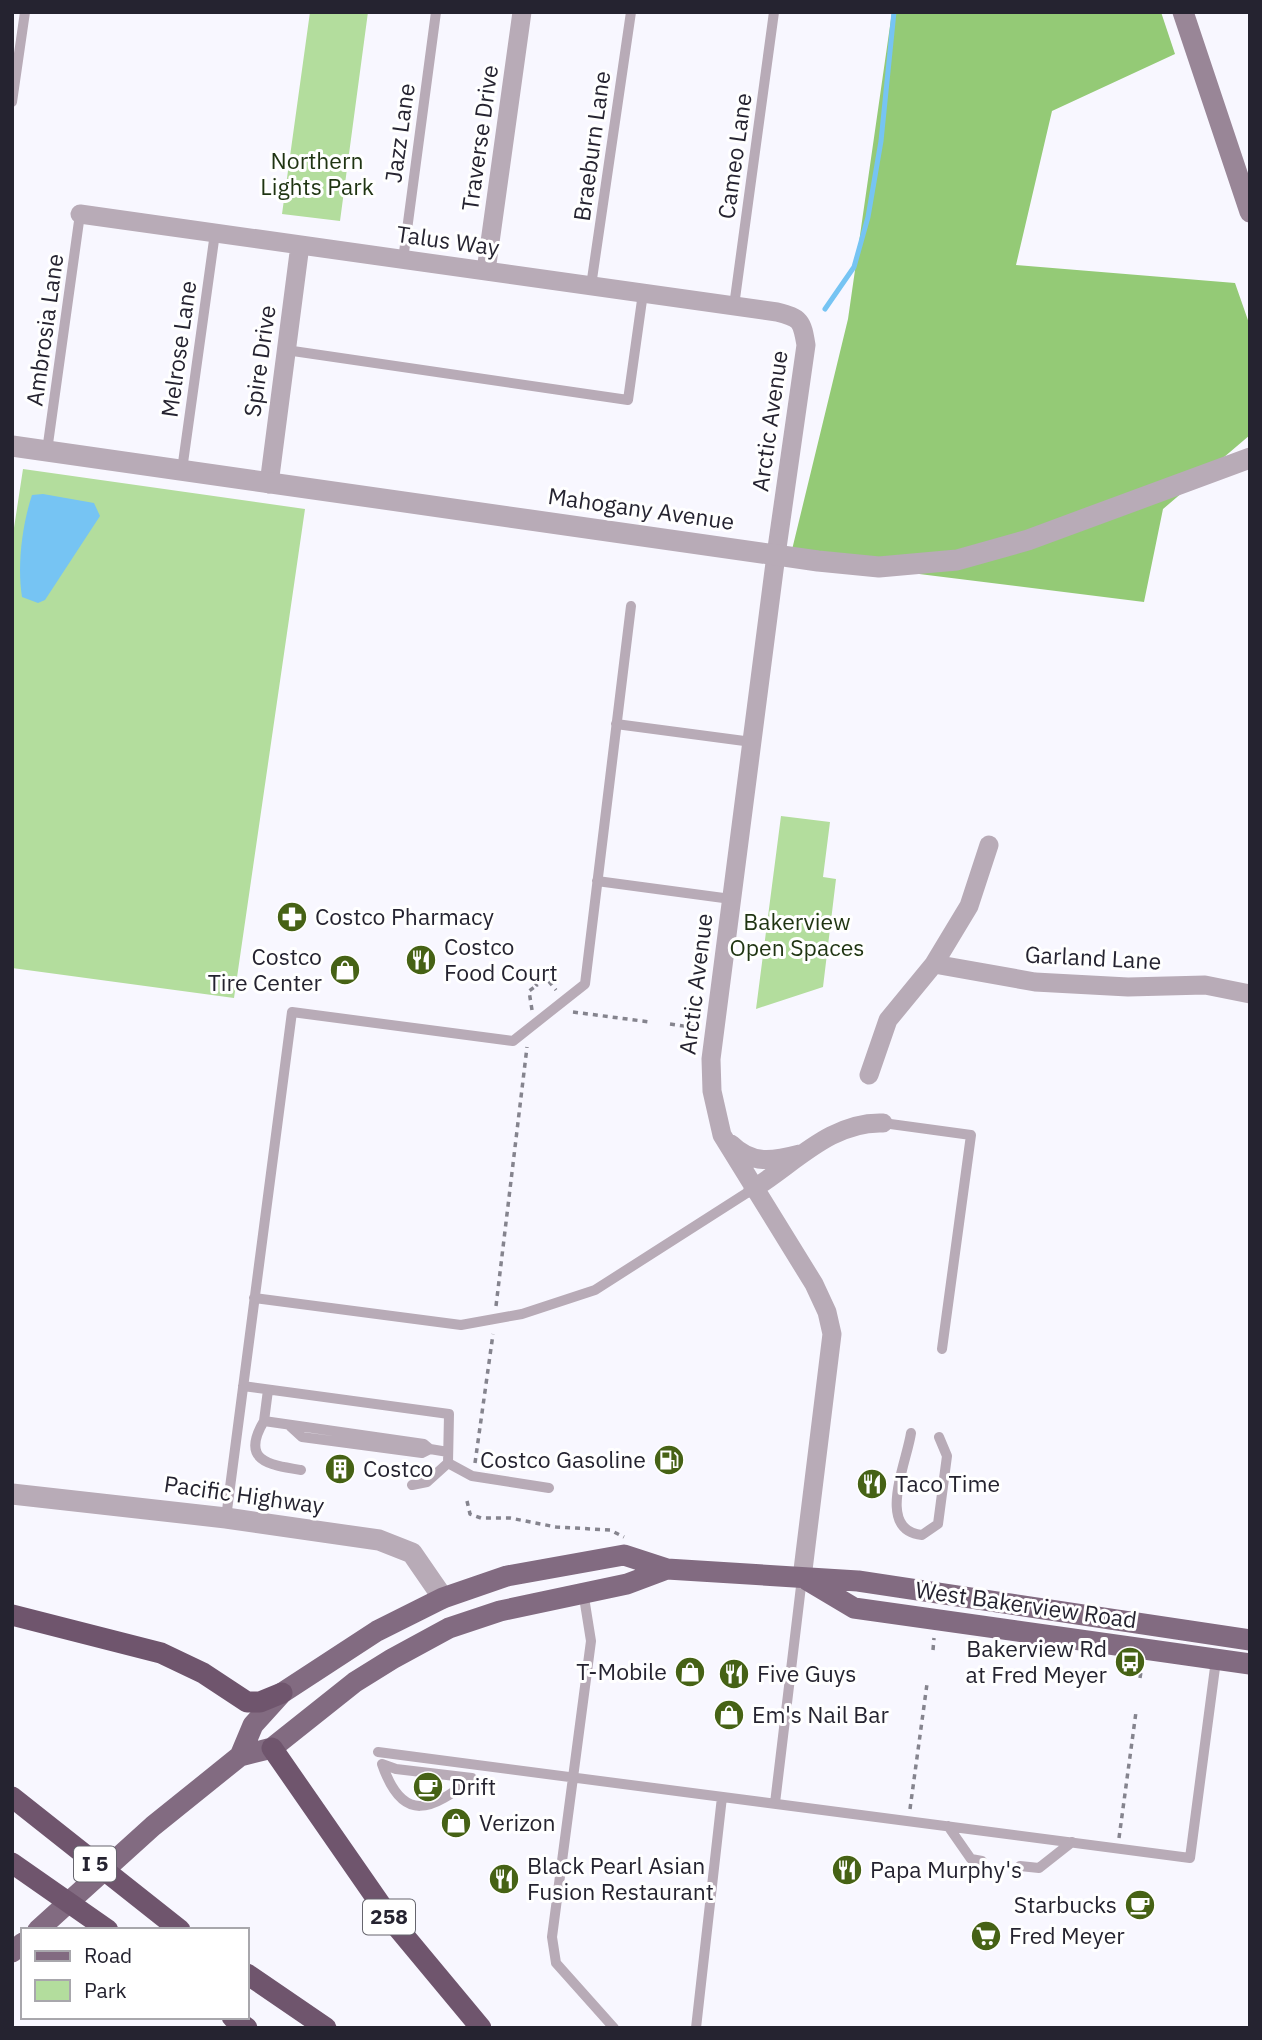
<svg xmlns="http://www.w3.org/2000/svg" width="1262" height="2040" font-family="'IBM Plex Sans',sans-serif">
	<rect width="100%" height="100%" fill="#f8f7ff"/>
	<path fill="#b3dd9d" d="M310 12H368L340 221 282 214Z
		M23 469 305 509 234 998 12 968V541Z
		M781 816 830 822 823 877 836 879 823 987 756 1009Z"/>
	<path fill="#94ca76" d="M892 12H1161L1175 54 1052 111 1016 265 1235 283 1250 326V435L1163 509 1144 602 790 558 848 319Z"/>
	<path fill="#76c4f3" d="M43 494 94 503 100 516 45 600 38 603 22 597C17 566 22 525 32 495Z"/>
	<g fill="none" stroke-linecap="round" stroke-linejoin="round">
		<path stroke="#76c4f3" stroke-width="5" d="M825 309 854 267 868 217 881 141 894 12"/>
		<path stroke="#85848e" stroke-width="3.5" stroke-dasharray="5 5" stroke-linecap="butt" d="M528 974 537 985 546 978 556 990
			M532 1010 529 991 537 985
			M573 1012 650 1022
			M670 1024 698 1028
			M496 1306 527 1047
			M475 1463 493 1334
			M467 1501 470 1514 481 1518H510L556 1527 610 1530 624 1537
			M933 1650 934 1638
			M1140 1678 1142 1666
			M910 1809 927 1684
			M1119 1838 1136 1712"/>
		<path stroke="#b8abb7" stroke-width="10" d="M12 102 25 12
			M403 260 436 12
			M591 286 631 12
			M734 306 774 12
			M286 350 628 400 643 293
			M47 451 80 214
			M182 470 215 233
			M616 724 752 742
			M597 881 731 899
			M883 1123 971 1135 942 1349
			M254 1298 461 1325 522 1314 595 1290 753 1189
			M243 1386 449 1414 448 1463 472 1476 549 1488
			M264 1421 268 1390
			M290 1426 302 1437 422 1453 430 1449
			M911 1433C907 1462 875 1530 922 1535L938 1524 947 1456 939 1437
			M301 1470C269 1465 240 1461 264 1421L424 1444 430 1449 448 1452
			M412 1485 427 1482 448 1463
			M226 1518 292 1012 513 1041 585 984 631 606
			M583 1591 591 1641 552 1937 556 1963 614 2028
			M378 1752 1190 1858 1216 1660
			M382 1764 396 1769 472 1778C432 1810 403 1825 382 1764Z
			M775 1803 802 1578
			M948 1826 971 1859 982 1861
			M1020 1866 1039 1868 1072 1842
			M696 2028 722 1797"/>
		<path stroke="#b8abb7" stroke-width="19" d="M80 214 777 312C801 318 802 321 806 345L776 555 711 1059 712 1091 722 1135 814 1284 827 1312 832 1334 802 1578
			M486 271 522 12
			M269 484 300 245
			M934 964 1035 982 1128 987 1205 985 1250 994
			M869 1075 888 1020 934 964 969 906 989 845
			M731 1144C752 1165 773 1161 800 1154
			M753 1189C794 1164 831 1121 883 1123"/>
		<path stroke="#b8abb7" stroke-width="21" d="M12 446 818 561 879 567 957 560 1028 540 1250 458
			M12 1494 226 1518 379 1540 412 1553 443 1598"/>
		<path stroke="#998697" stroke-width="21" d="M1183 12 1250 212"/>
		<path stroke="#826b81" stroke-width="21" d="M807 1580 854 1608 1250 1664
			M240 1756 253 1725 282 1693 377 1631 443 1598 507 1576 624 1555 667 1569 858 1581 1250 1640
			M38 1930 153 1826 240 1756 272 1748 355 1682 392 1659 449 1628 500 1611 627 1584 667 1569
			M12 1952 23 1943"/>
		<path stroke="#6f556d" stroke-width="21" d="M12 1615 161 1653 203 1673 247 1702H260L282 1693
			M272 1748 392 1921 481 2028
			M12 1797 180 1930
			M12 1863 108 1930
			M247 1974 326 2028
			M232 2017 247 2028"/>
	</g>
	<defs>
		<g id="pharmacy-disc" transform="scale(1.575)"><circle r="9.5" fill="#466215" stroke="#fff"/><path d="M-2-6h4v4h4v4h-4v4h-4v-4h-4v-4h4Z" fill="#fff"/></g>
		<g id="restaurant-disc" transform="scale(1.575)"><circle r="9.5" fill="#466215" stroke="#fff"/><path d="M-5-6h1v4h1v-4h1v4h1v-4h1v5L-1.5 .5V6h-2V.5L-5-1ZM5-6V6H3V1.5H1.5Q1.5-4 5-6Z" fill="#fff"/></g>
		<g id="shop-disc" transform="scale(1.575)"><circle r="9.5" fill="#466215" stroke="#fff"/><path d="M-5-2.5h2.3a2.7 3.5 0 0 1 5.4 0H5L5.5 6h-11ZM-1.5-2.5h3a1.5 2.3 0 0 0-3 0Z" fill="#fff"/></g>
		<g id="fuel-disc" transform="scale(1.575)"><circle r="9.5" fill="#466215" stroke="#fff"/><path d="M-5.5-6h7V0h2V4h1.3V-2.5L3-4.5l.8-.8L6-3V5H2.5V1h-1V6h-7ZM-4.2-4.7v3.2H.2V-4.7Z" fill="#fff"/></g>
		<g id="building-disc" transform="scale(1.575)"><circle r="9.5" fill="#466215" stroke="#fff"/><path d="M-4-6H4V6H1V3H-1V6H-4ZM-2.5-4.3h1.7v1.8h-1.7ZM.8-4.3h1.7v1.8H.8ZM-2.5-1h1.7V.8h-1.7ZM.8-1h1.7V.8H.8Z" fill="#fff"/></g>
		<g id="bus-disc" transform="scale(1.575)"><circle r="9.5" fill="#466215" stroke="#fff"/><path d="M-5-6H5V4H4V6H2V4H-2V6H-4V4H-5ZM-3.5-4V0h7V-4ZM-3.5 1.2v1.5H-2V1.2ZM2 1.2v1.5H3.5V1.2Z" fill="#fff"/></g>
		<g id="cafe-disc" transform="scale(1.575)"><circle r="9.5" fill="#466215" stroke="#fff"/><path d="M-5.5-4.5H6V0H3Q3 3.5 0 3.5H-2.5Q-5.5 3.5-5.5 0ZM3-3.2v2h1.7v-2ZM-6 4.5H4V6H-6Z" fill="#fff"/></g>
		<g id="supermarket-disc" transform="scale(1.575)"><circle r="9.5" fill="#466215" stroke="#fff"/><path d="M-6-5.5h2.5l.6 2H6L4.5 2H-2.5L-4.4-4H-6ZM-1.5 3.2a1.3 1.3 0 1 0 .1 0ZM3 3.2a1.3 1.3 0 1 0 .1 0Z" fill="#fff"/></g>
	</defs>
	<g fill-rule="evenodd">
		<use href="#pharmacy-disc" x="292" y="917"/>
		<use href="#restaurant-disc" x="421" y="960"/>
		<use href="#shop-disc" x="345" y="970"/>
		<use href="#fuel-disc" x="669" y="1460"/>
		<use href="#building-disc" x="340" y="1469"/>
		<use href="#restaurant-disc" x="872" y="1484"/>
		<use href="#bus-disc" x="1130" y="1662"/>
		<use href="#shop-disc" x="690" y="1672"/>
		<use href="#restaurant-disc" x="734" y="1674"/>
		<use href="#shop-disc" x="729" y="1715"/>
		<use href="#cafe-disc" x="428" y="1787"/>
		<use href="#shop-disc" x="456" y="1823"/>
		<use href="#restaurant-disc" x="847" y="1870"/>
		<use href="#restaurant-disc" x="504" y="1879"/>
		<use href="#cafe-disc" x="1140" y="1905"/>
		<use href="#supermarket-disc" x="986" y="1936"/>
	</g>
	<g text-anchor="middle" stroke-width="6" stroke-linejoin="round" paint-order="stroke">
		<g fill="#fff" stroke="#66656e" stroke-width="2">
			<rect x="74" y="1846.5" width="42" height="35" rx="5"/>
			<rect x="363" y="1899.5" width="52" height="35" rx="5"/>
		</g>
		<g font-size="21" font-weight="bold" fill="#252330">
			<text x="95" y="1871">I 5</text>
			<text x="389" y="1924">258</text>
		</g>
		<g font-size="23" fill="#252330" stroke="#fff">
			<text transform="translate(400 133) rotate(-82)" y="8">Jazz Lane</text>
			<text transform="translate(480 138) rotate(-82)" y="8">Traverse Drive</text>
			<text transform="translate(592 146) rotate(-82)" y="8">Braeburn Lane</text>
			<text transform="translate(735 156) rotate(-82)" y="8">Cameo Lane</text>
			<text transform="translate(448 241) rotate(8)" y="8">Talus Way</text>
			<text transform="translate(45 330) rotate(-82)" y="8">Ambrosia Lane</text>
			<text transform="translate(179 349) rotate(-82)" y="8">Melrose Lane</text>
			<text transform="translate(260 361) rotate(-82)" y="8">Spire Drive</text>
			<text transform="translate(770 421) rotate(-82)" y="8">Arctic Avenue</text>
			<text transform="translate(641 509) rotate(8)" y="8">Mahogany Avenue</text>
			<text transform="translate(1093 958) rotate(3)" y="8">Garland Lane</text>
			<text transform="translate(696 984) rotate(-83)" y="8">Arctic Avenue</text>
			<text transform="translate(244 1495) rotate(8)" y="8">Pacific Highway</text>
			<text transform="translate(1026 1605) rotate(8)" y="8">West Bakerview Road</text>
		</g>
		<g font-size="23" fill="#1f3412" stroke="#fff">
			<text x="317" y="169">Northern<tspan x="317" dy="26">Lights Park</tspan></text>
			<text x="797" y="930">Bakerview<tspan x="797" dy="26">Open Spaces</tspan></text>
		</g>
		<g font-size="23" fill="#252330" stroke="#fff" text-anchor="start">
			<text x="315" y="925">Costco Pharmacy</text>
			<text x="444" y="955">Costco<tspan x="444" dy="26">Food Court</tspan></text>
			<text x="322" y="965" text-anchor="end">Costco<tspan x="322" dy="26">Tire Center</tspan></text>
			<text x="646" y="1468" text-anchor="end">Costco Gasoline</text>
			<text x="363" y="1477">Costco</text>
			<text x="895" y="1492">Taco Time</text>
			<text x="1107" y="1657" text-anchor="end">Bakerview Rd<tspan x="1107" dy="26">at Fred Meyer</tspan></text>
			<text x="667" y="1680" text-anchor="end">T-Mobile</text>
			<text x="757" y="1682">Five Guys</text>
			<text x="752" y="1723">Em's Nail Bar</text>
			<text x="451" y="1795">Drift</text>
			<text x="479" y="1831">Verizon</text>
			<text x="527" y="1874">Black Pearl Asian<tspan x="527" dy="26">Fusion Restaurant</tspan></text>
			<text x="870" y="1878">Papa Murphy's</text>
			<text x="1117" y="1913" text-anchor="end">Starbucks</text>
			<text x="1009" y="1944">Fred Meyer</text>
		</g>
	</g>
	<rect width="1262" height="2040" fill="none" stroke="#252330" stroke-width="28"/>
	<rect x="21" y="1928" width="228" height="91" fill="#ffffff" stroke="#a8a7ac" stroke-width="2"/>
	<rect x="35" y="1951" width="35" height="10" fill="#826b81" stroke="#a8a7ac" stroke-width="2"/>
	<text x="84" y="1963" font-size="21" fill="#252330">Road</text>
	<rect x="35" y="1980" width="35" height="21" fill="#b3dd9d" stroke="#a8a7ac" stroke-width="2"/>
	<text x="84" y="1998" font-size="21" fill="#252330">Park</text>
</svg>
